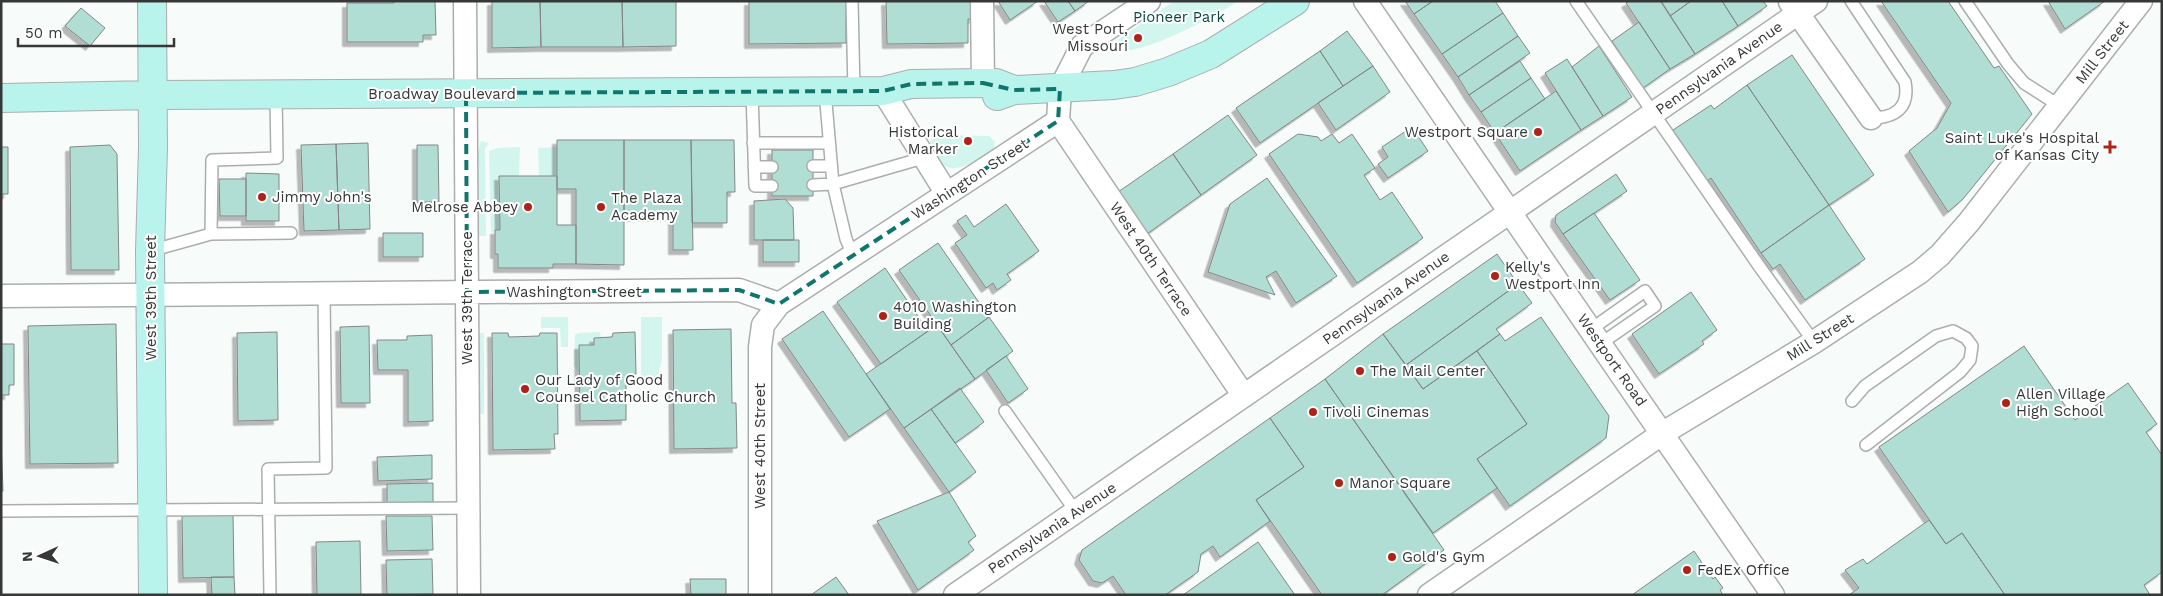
<svg xmlns="http://www.w3.org/2000/svg" width="2163" height="596" font-family="'Work Sans',sans-serif">
	<defs>
		<filter id="shadow"><feDropShadow dx="-4.5" dy="4.5" stdDeviation="0" flood-color="#0004"/></filter>
	</defs>
	<rect width="100%" height="100%" fill="#f7fbfa"/>
	<path fill="#d2f6ed" d="M1174 1H1238C1221 13 1134 61 1117 48L1116 44 1119 39Z
		M941 135 989 136 995 142 994 148C990 153 983 156 978 159 955 173 940 173 931 144L930 141Z
		M481 141 489 143 485 148 486 236H479L478 152Z
		M520 147 519 176H499L500 230 491 233 489 151 498 148Z
		M557 147V176H539L538 148Z
		M541 317H568V347H561L560 328H541Z
		M641 317H662V359L657 380 641 381Z
		M600 332 601 338H594V345H579L580 375 574 365 575 335 579 333Z
		M479 333H484V414H479Z"/>
	<path fill="#b1ded4" stroke="#838786" filter="url(#shadow)" d="M394 1H435L436 35H423V42H347V3H394Z
		M492 1H540L541 47 492 48Z
		M540 1H622L623 47H541Z
		M622 1H676V46L623 47Z
		M749 1H846V43L749 44Z
		M886 1H974V19H968V43L887 44Z
		M998 1H1038L1010 20Z
		M1044 1H1068L1075 11 1058 22Z
		M1068 1H1089L1075 11Z
		M1405 1H1433L1414 14Z
		M1433 1H1495L1503 13 1442 54 1414 14Z
		M1629 1H1661L1695 54 1670 69 1626 3Z
		M1663 1H1691L1670 16 1661 2Z
		M1691 1H1722L1738 26 1695 54 1670 16Z
		M1722 1H1763L1767 6 1738 26Z
		M1881 1H1948L1994 68 1999 66 2032 114 1963 199 1948 212 1909 151 1937 128 1951 103Z
		M2048 1H2105L2065 29Z
		M81 8 105 28 90 46 65 26Z
		M1503 13 1518 36 1458 77 1442 54Z
		M1639 22 1670 69 1643 88 1612 41Z
		M1347 31 1373 66 1343 86 1320 51Z
		M1518 36 1530 53 1469 95 1458 77Z
		M1599 46 1632 97 1603 116 1572 67Z
		M1320 51 1343 86 1260 143 1236 108Z
		M1792 55 1874 175 1829 205 1747 85Z
		M1567 59 1603 116 1581 130 1545 73Z
		M1520 61 1531 78 1481 112 1469 95Z
		M1373 66 1390 92 1336 130 1318 103Z
		M1531 78 1545 99 1495 133 1481 112Z
		M1747 85 1829 205 1761 253 1711 178 1707 181 1673 130 1711 105 1714 109Z
		M1556 91 1581 130 1520 171 1495 133Z
		M1228 115 1257 155 1201 195 1173 154Z
		M1412 127 1428 151 1388 178 1378 164 1388 157 1382 147Z
		M1298 134 1318 137 1321 141 1332 134 1339 143 1352 134 1375 168 1364 175 1380 200 1392 192 1423 238 1357 283 1269 154Z
		M557 140H624V265L576 264V189H557Z
		M624 140H691L693 250H673V216L624 217Z
		M691 140H734L735 192H727V223H692Z
		M368 143 370 229 339 230 336 144Z
		M336 144 339 230 304 231 301 145Z
		M110 145 117 154 119 270H71L70 147Z
		M417 145H438L439 202H417Z
		M1 147H8V194H1Z
		M772 150H813V196H772Z
		M1173 154 1201 195 1147 234 1118 192Z
		M246 173 279 174V221H246Z
		M1616 174 1627 191 1563 234 1555 222 1556 215Z
		M499 176H557V225H576V264H553V268H498V254H495V230H500Z
		M1267 178 1337 276 1296 303 1276 271 1266 277 1275 295 1208 272 1230 204Z
		M219 179H246V216H220Z
		M785 199 793 208 794 240H754V201Z
		M1006 204 1039 251 1007 274 1011 280 997 290 993 283 986 288 955 243 967 235 957 221 966 215 974 227Z
		M1829 205 1865 259 1805 300 1780 264 1773 269 1761 253Z
		M1594 213 1640 280 1610 300 1563 234Z
		M383 233H423V257H383Z
		M763 240H799V262H763Z
		M938 243 989 317 951 345 899 270Z
		M1497 254 1518 284 1406 365 1383 334Z
		M885 268 928 331 881 364 837 302Z
		M1518 284 1532 303 1496 329 1500 334 1423 389 1406 365Z
		M1691 292 1717 330 1702 341 1704 344 1659 374 1632 334Z
		M823 311 890 409 849 437 782 339Z
		M989 317 1013 351 975 379 951 345Z
		M1541 317 1609 416 1606 438 1510 506 1477 459 1527 424 1477 351 1500 334 1505 341Z
		M116 324 118 463 30 464 28 326Z
		M937 325 975 379 904 428 866 374Z
		M369 326 370 403H341L340 327Z
		M731 329 732 403H736L737 448 674 449 673 330Z
		M277 332 278 420 238 421 237 333Z
		M635 332 636 374 626 375V420L580 421 579 345H594V338L612 337 613 333Z
		M492 333H508L509 337 539 336 540 333H557L558 434H554L555 449 493 450Z
		M1383 334 1423 389 1477 351 1527 424 1477 459 1497 488 1433 533 1325 379Z
		M432 335 433 421 408 422V370H378L377 340H407V336Z
		M1 344H14V385H9V395H1Z
		M2024 346 2075 420 2128 383 2157 424 2146 432 2162 455V572L2144 585 2150 595H2005L1962 533 1946 544 1879 447Z
		M1006 356 1028 389 1008 403 986 370Z
		M1325 379 1444 550 1382 595H1322L1256 500 1304 467 1270 418Z
		M960 388 984 422 955 443 931 409Z
		M931 409 976 472 949 492 904 428Z
		M1270 418 1304 467 1256 500 1270 521 1220 557 1213 546 1201 554 1198 572 1165 595H1126L1113 576 1102 583 1093 581 1079 560 1082 550Z
		M1 442 3 491H1Z
		M432 455V479L378 481 377 457Z
		M433 483V502L387 503V484Z
		M949 492 976 536 968 542 974 550 918 590 877 521Z
		M233 515 234 577 183 578 182 516Z
		M386 516H432L433 550 387 551Z
		M1929 520 1946 544 1962 533 2005 595H1849L1859 588 1845 570 1863 559 1867 564Z
		M360 541 361 595H317L316 542Z
		M1258 542 1295 595H1183Z
		M1694 551 1713 579 1715 577 1723 588 1720 590 1723 595H1632Z
		M432 559 433 594 387 595 386 560Z
		M211 577H234L235 595H212Z
		M836 577 849 595H811Z
		M690 579H726V595H691Z"/>
	<g fill="none" stroke-linecap="round" stroke-linejoin="round">
		<g stroke="#aaaead" stroke-width="14">
			<path id="service" d="M852 1 854 91
				M1576 1 1759 266 1814 342
				M1851 1 1905 82C1910 108 1895 118 1871 118
				M1965 1 2008 64 2024 83 2060 106
				M752 92 755 186H772
				M276 95 277 158 212 160 211 234 291 233
				M753 143H828
				M813 166H831
				M754 167H772
				M813 185 833 184 825 91
				M150 251 211 234
				M853 255 846 239 833 184 923 158
				M1590 330 1645 291 1655 306 1600 344
				M1852 401 1865 386 1936 336 1953 331 1966 338 1972 346 1970 360 1960 372 1866 445
				M1005 411 1076 512
				M1 511 469 508
				M270 595 268 469 326 468 324 293"/>
		</g>
		<g stroke="#aaaead" stroke-width="25">
			<path id="minor" d="M465 1 469 595
				M982 1 983 83
				M1365 1C1500 200 1637 397 1773 595
				M1790 2 1871 118
				M883 91 947 194
				M1058 121 1244 396
				M1 296 739 290 779 304
				M760 595V347L763 325 779 304 1058 121 1060 89 1082 46 1149 1
				M955 595 1816 1
				M1429 595 1663 433 1814 342 1920 272 1940 255 1969 222 2141 1"/>
		</g>
		<g stroke="#aaaead" stroke-width="30">
			<path id="secondary" d="M152 1 153 147 150 251 153 595
				M997 96 1014 90 1114 85 1135 82 1168 72 1211 54 1295 1
				M1 98 152 95 883 91 911 84 983 83H996L1014 90"/>
		</g>
		<use href="#service" stroke="#fff" stroke-width="11"/>
		<use href="#minor" stroke="#fff" stroke-width="22"/>
		<use href="#secondary" stroke="#b8f4ec" stroke-width="28"/>
	</g>
	<path fill="none" stroke="#0f766e" stroke-width="4" stroke-dasharray="10 6" stroke-linejoin="round" d="M983 83 1014 90 1060 89 1058 121 779 304 739 290 467 292 466 93 883 91 911 84Z"/>
	<g fill="#b02117" stroke="#fff" stroke-width="2">
		<circle cx="1138" cy="38" r="5"/>
		<circle cx="1538" cy="132" r="5"/>
		<circle cx="968" cy="141" r="5"/>
		<path d="M2107.5 139.5h5v5h5v5h-5v5h-5v-5h-5v-5h5z"/>
		<circle cx="262" cy="197" r="5"/>
		<circle cx="528" cy="207" r="5"/>
		<circle cx="601" cy="207" r="5"/>
		<circle cx="1495" cy="276" r="5"/>
		<circle cx="883" cy="316" r="5"/>
		<circle cx="1360" cy="371" r="5"/>
		<circle cx="525" cy="389" r="5"/>
		<circle cx="2006" cy="403" r="5"/>
		<circle cx="1313" cy="412" r="5"/>
		<circle cx="1339" cy="483" r="5"/>
		<circle cx="1392" cy="557" r="5"/>
		<circle cx="1687" cy="570" r="5"/>
	</g>
	<g text-anchor="middle" stroke-width="4" stroke-linejoin="round" paint-order="stroke">
		<g font-size="15" fill="#074940" stroke="#fff">
			<text x="1179" y="22">Pioneer Park</text>
		</g>
		<g font-size="15" fill="#363737" stroke="#fff" text-anchor="start">
			<text x="1128" y="34" text-anchor="end">West Port,<tspan x="1128" dy="17">Missouri</tspan></text>
			<text x="958" y="137" text-anchor="end">Historical<tspan x="958" dy="17">Marker</tspan></text>
			<text x="1528" y="137" text-anchor="end">Westport Square</text>
			<text x="2099" y="143" text-anchor="end">Saint Luke's Hospital<tspan x="2099" dy="17">of Kansas City</tspan></text>
			<text x="272" y="202">Jimmy John's</text>
			<text x="611" y="203">The Plaza<tspan x="611" dy="17">Academy</tspan></text>
			<text x="518" y="212" text-anchor="end">Melrose Abbey</text>
			<text x="1505" y="272">Kelly's<tspan x="1505" dy="17">Westport Inn</tspan></text>
			<text x="893" y="312">4010 Washington<tspan x="893" dy="17">Building</tspan></text>
			<text x="1370" y="376">The Mail Center</text>
			<text x="535" y="385">Our Lady of Good<tspan x="535" dy="17">Counsel Catholic Church</tspan></text>
			<text x="2016" y="399">Allen Village<tspan x="2016" dy="17">High School</tspan></text>
			<text x="1323" y="417">Tivoli Cinemas</text>
			<text x="1349" y="488">Manor Square</text>
			<text x="1402" y="562">Gold's Gym</text>
			<text x="1697" y="575">FedEx Office</text>
		</g>
		<g font-size="15" fill="#363737" stroke="#fff">
			<text transform="translate(2102 52) rotate(-52)" y="5">Mill Street</text>
			<text transform="translate(1719 68) rotate(-35)" y="5">Pennsylvania Avenue</text>
			<text x="442" y="99">Broadway Boulevard</text>
			<text transform="translate(970 179) rotate(-33)" y="5">Washington Street</text>
			<text transform="translate(1151 259) rotate(56)" y="5">West 40th Terrace</text>
			<text x="574" y="297">Washington Street</text>
			<text transform="translate(151 298) rotate(-90)" y="5">West 39th Street</text>
			<text transform="translate(467 298) rotate(-90)" y="5">West 39th Terrace</text>
			<text transform="translate(1386 298) rotate(-35)" y="5">Pennsylvania Avenue</text>
			<text transform="translate(1820 337) rotate(-32)" y="5">Mill Street</text>
			<text transform="translate(1612 360) rotate(55)" y="5">Westport Road</text>
			<text transform="translate(760 446) rotate(-90)" y="5">West 40th Street</text>
			<text transform="translate(1052 528) rotate(-34)" y="5">Pennsylvania Avenue</text>
		</g>
	</g>
	<rect width="2163" height="596" fill="none" stroke="#363737" stroke-width="5"/>
	<g transform="translate(40 556) rotate(267)" stroke="#ffffff" stroke-width="4" paint-order="stroke">
	<path d="M0-4L9 19L0 12L-9 19Z" fill="#363737"/>
	<text y="-8" font-size="14" font-weight="bold" text-anchor="middle" fill="#363737">N</text>
	</g>
	<path d="M18 38v8h156v-8" fill="none" stroke="#363737" stroke-width="2.5"/>
	<text x="25" y="38" font-size="15" fill="#363737" stroke="#ffffff" stroke-width="4" paint-order="stroke">50 m</text>
</svg>
